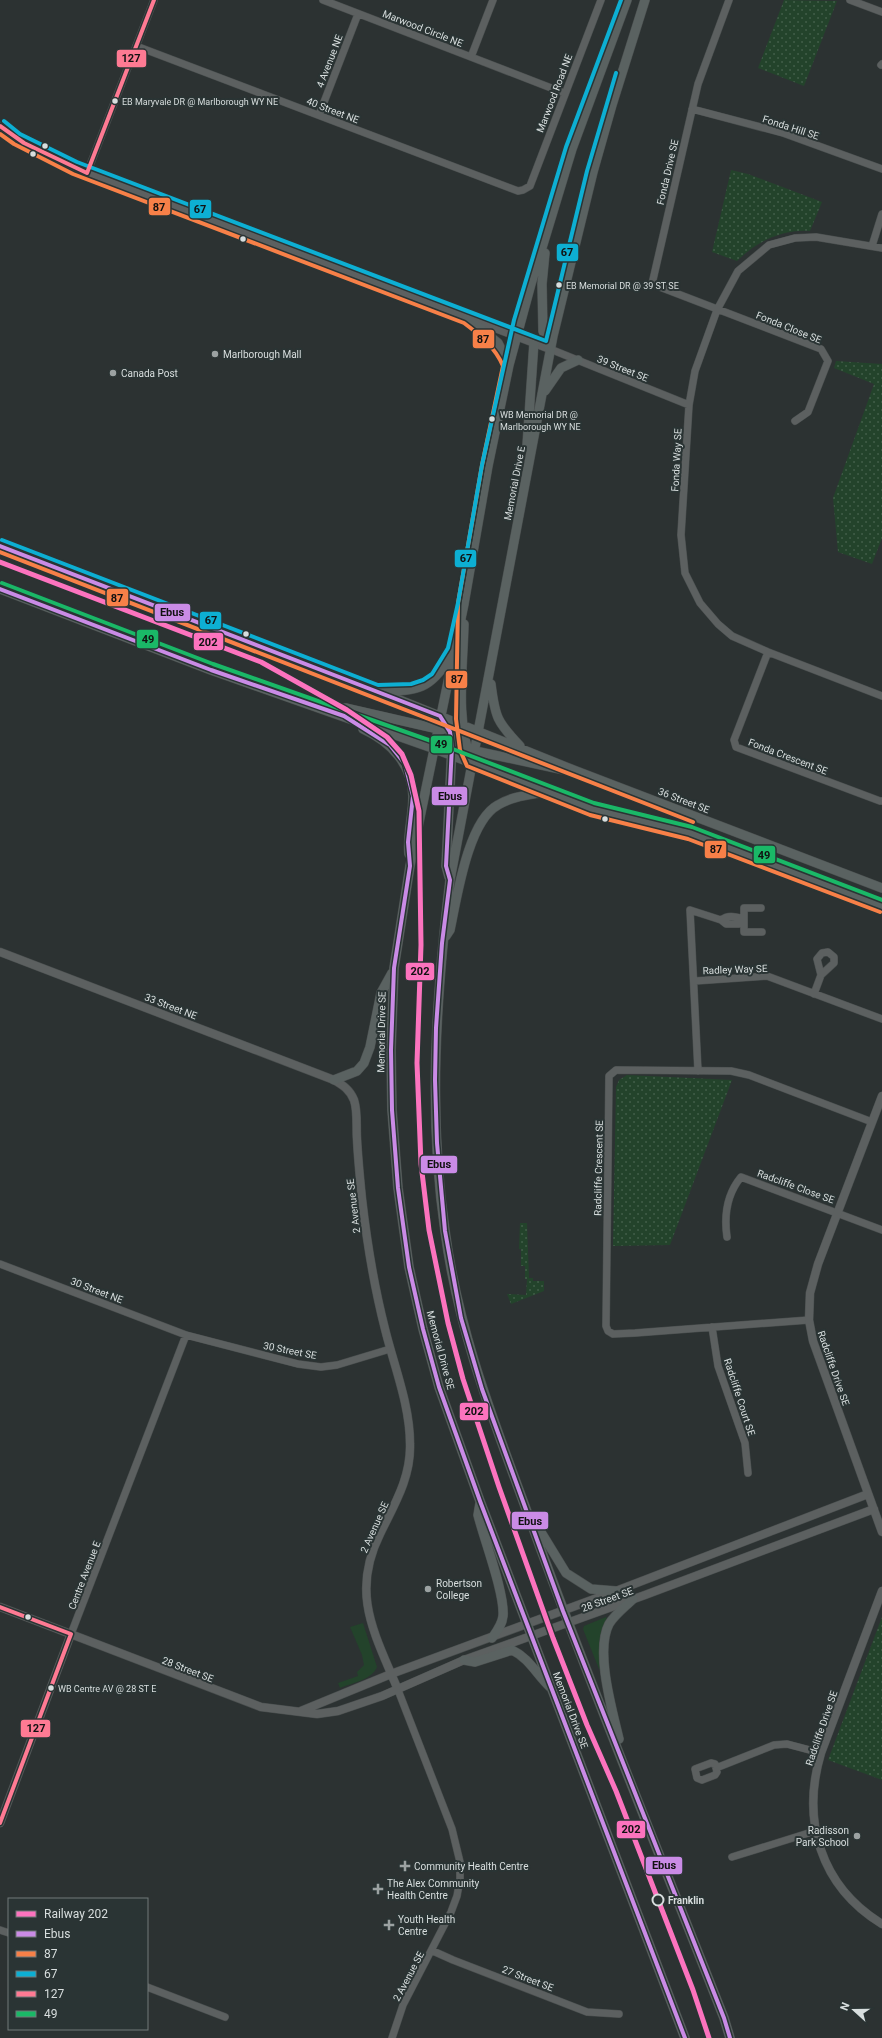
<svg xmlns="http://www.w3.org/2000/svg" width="882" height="2038" font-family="Roboto,sans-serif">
	<defs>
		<pattern id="park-dots" width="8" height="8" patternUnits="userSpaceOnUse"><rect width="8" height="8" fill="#23432b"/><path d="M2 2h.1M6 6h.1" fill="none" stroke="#425e49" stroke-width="1.8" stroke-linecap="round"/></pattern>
	</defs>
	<rect width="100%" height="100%" fill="#2c3232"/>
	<path fill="#23432b" d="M606 1617 607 1619C598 1634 598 1651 601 1668L599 1669 583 1629 584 1626Z
		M363 1623 377 1667C372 1680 352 1683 340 1688L338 1683 358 1676 357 1672 364 1665 362 1655 350 1627Z"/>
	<path fill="url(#park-dots)" d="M784 0 837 1 804 86 758 68Z
		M731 170 748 174 822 202 810 231C782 229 756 242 737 261L712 252Z
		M836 361 882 364V538L872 564 838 552 833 498 874 384 834 368Z
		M627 1075 732 1080 670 1245 613 1246 616 1087 619 1080Z
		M520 1223H527L529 1278H533V1281H544V1291L511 1304 507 1294 526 1295 527 1279H525V1266H521V1249H519Z
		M882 1617V1780L828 1760Z"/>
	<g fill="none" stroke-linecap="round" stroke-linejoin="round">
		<g stroke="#484d4d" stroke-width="8">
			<path id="minor" d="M323 0 471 57 493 0
				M729 0 698 84 652 284 821 349 828 361 808 412 795 421
				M850 0 882 12
				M136 46 518 191 523 190 530 186 601 0
				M471 57 564 93
				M881 65 882 64
				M692 109 783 133 882 169
				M319 115 358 14
				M87 173 154 0
				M872 246 882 214
				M882 248 816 237 795 238 769 245 738 271 717 310 695 371 689 405 681 535 685 573 700 603 718 624 732 636 768 652 882 696
				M550 349 689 405
				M768 652 734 740 736 747 880 801H882
				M761 908H744V932H762
				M721 920C729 914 736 917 744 919
				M695 981 767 976 882 1019
				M814 994 821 975 834 963V957L828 952 822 953 817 959 821 975
				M698 1071 690 910 721 920 726 924H739L741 919
				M727 1237C724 1216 727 1194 741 1177L882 1230
				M0 1264 186 1335 298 1364 321 1367 337 1365 390 1349
				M809 1320 635 1333 613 1334 608 1331 606 1326 609 1076 616 1070 731 1071 749 1075 872 1122
				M712 1327 718 1366 745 1443 748 1473
				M71 1634 186 1335
				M711 1763 715 1764 717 1772 715 1775 702 1780 697 1778 695 1769Z
				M716 1768 774 1745 787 1744 821 1753
				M732 1857 815 1831
				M0 1930 9 1933
				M433 1951 453 1960 587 2012 619 2014
				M147 1987 225 2017
				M392 2038 403 2005 451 1912 457 1896 460 1879V1862L452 1829 398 1690"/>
		</g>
		<g stroke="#484d4d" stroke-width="9">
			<path id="tertiary" d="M0 126 17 139 75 168 550 349
				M0 952 334 1080C343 1085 350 1090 354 1100 358 1112 356 1127 357 1139 358 1159 360 1179 362 1199 367 1243 374 1286 385 1329 394 1366 410 1405 410 1444 411 1478 394 1505 380 1534 350 1594 375 1634 398 1690
				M882 1096 818 1264 810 1293 809 1320 813 1341 882 1532
				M882 1591 821 1753C801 1820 820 1886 882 1924
				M0 1607 261 1707 317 1714 338 1711 382 1696 464 1660 645 1595 874 1509
				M301 1711 391 1674 616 1591 868 1494
				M0 1823 71 1634"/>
		</g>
		<g stroke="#484d4d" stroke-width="10">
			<path id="secondary" d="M627 0 572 149 531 284 509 365 488 466 464 604 410 866 394 968 391 1050 392 1110 398 1188 409 1267 423 1329 439 1387 480 1501 685 2038
				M645 0 612 105 593 172 553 336 450 880C436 996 428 1115 445 1231 459 1337 497 1429 533 1528 593 1693 660 1855 724 2018L730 2038
				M545 253 542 284 543 331 550 349
				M467 318 498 343 509 365
				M545 391 561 368 578 360
				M527 445 534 342
				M0 546 377 691 576 771 882 888
				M0 589 211 670 435 749 592 809 690 833 882 906
				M464 624C463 669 455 720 472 763
				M491 684C495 717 497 722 520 746
				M382 691C417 691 431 689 449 658
				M329 709 346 708 442 730
				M440 716 450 732 452 746 446 866 449 877
				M363 729C391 742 412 764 413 796 413 816 407 835 409 854
				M446 747 452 746 569 771
				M446 936 450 930C457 897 468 821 498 805 513 796 529 795 545 792
				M334 1080 357 1071 364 1063 370 1047 381 993 392 973
				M480 1503 478 1515C484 1539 505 1594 503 1616 502 1625 497 1631 492 1638
				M536 1524 566 1573 591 1589 616 1591
				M464 1660 475 1662 512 1650C529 1658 537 1675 550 1687
				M619 1739C612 1709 595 1651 609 1624 615 1614 625 1607 633 1599"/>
		</g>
		<use href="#minor" stroke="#5c6060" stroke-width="7"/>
		<use href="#tertiary" stroke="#5c6060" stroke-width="8"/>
		<use href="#secondary" stroke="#5a6261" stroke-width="9"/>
		<g stroke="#2a3434" stroke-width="7">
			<path id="bus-1" d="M0 546 440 716 450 732 452 746 446 866 450 880 442 943 436 1028 435 1080 437 1143 445 1231 461 1318 482 1389 563 1611 724 2018 730 2038
				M0 589 211 670 344 716 390 745 405 764 413 796 408 842 410 866 394 968 391 1050 392 1110 398 1188 409 1267 423 1329 439 1387 480 1501 685 2038"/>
		</g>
		<g stroke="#2a3434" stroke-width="7">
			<path id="bus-2" d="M0 134 14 144 73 174 464 323C480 335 495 347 503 366L482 465 458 603 456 719 460 750 467 766 590 815 688 839 880 912
				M0 552 693 822"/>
		</g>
		<g stroke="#2a3434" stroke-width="7">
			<path id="bus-3" d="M4 121 20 134 77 162 546 341 587 171 616 73
				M2 540 378 685 411 684 423 680 432 674 448 648 458 603 482 465 514 320 566 147 621 0"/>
		</g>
		<g stroke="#2a3434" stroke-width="7">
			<path id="bus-4" d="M0 126 24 143 87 173
				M87 173 154 0
				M0 1607 71 1634
				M0 1823 71 1634"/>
		</g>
		<g stroke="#2a3434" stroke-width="7">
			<path id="bus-5" d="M2 583 213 664 437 743 594 803 692 827 882 900"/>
		</g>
		<use href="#bus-1" stroke="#ca8be6" stroke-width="4"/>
		<use href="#bus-2" stroke="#f78048" stroke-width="4"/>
		<use href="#bus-3" stroke="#0dafd3" stroke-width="4"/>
		<use href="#bus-4" stroke="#fe7a93" stroke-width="4"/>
		<use href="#bus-5" stroke="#1ab867" stroke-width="4"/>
		<g stroke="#2a3434" stroke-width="8">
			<path id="rail-1" d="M0 562 261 662 347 710 387 737 402 754 411 775 419 811 421 945 417 1063 421 1164 429 1230 448 1323 463 1379 499 1487 553 1638 587 1725 616 1791 693 1990 709 2038"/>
		</g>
		<use href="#rail-1" stroke="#fc73be" stroke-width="5"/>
	</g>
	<g fill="#d8dede" stroke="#2a3434" stroke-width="1.5">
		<circle cx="115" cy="101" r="3.5"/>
		<circle cx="45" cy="146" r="3.5"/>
		<circle cx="33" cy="154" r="3.5"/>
		<circle cx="243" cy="239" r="3.5"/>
		<circle cx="559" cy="285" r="3.5"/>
		<circle cx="492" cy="419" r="3.5"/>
		<circle cx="246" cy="634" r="3.5"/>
		<circle cx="605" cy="819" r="3.5"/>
		<circle cx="28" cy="1617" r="3.5"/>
		<circle cx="51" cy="1688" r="3.5"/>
	</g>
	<g fill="#9ca2a2" stroke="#2a3434" stroke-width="1.5">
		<circle cx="215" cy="354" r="4"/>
		<circle cx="113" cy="373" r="4"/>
		<circle cx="428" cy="1589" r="4"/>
		<circle cx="857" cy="1836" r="4"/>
		<path d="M403 1860h4v4h4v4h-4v4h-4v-4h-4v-4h4z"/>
		<path d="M376 1883h4v4h4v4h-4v4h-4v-4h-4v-4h4z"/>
		<path d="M387 1919h4v4h4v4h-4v4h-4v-4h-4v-4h4z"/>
	</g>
	<circle fill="#2a3434" stroke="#d8dede" stroke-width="2" cx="658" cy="1900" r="5.5"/>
	<g text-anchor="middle" stroke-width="4" stroke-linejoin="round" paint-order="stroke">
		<g font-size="9" fill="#d8dede" stroke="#2a3434" text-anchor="start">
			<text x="122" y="105">EB Maryvale DR @ Marlborough WY NE</text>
			<text x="566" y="289">EB Memorial DR @ 39 ST SE</text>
			<text x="500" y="418">WB Memorial DR @<tspan x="500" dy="12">Marlborough WY NE</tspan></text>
			<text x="58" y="1692">WB Centre AV @ 28 ST E</text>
		</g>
		<g font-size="10" fill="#d8dede" stroke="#2a3434">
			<text transform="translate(423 28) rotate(21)" y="4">Marwood Circle NE</text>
			<text transform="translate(329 61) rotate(-69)" y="4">4 Avenue NE</text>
			<text transform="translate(554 93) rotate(-69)" y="4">Marwood Road NE</text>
			<text transform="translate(333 110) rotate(21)" y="4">40 Street NE</text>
			<text transform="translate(791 127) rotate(18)" y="4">Fonda Hill SE</text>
			<text transform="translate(667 172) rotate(-77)" y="4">Fonda Drive SE</text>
			<text transform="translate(789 327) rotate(22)" y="4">Fonda Close SE</text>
			<text transform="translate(623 368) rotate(22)" y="4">39 Street SE</text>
			<text transform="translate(676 460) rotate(-87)" y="4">Fonda Way SE</text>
			<text transform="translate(514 483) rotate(-79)" y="4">Memorial Drive E</text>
			<text transform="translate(788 756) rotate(21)" y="4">Fonda Crescent SE</text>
			<text transform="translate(684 800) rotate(21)" y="4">36 Street SE</text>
			<text transform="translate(735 969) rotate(-2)" y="4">Radley Way SE</text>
			<text transform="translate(171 1006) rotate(21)" y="4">33 Street NE</text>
			<text transform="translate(381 1032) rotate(-89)" y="4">Memorial Drive SE</text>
			<text transform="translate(598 1168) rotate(-89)" y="4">Radcliffe Crescent SE</text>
			<text transform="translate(796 1186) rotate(20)" y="4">Radcliffe Close SE</text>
			<text transform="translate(353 1206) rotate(-97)" y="4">2 Avenue SE</text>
			<text transform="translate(97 1290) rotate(21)" y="4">30 Street NE</text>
			<text transform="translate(290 1350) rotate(11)" y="4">30 Street SE</text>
			<text transform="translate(441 1350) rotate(75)" y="4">Memorial Drive SE</text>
			<text transform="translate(834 1368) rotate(71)" y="4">Radcliffe Drive SE</text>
			<text transform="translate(740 1397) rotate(72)" y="4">Radcliffe Court SE</text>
			<text transform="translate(374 1527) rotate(-66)" y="4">2 Avenue SE</text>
			<text transform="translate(84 1575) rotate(-69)" y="4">Centre Avenue E</text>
			<text transform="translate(607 1599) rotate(-20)" y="4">28 Street SE</text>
			<text transform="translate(188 1669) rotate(21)" y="4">28 Street SE</text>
			<text transform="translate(571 1710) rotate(69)" y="4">Memorial Drive SE</text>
			<text transform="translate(821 1728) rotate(-71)" y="4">Radcliffe Drive SE</text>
			<text transform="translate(408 1976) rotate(-62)" y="4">2 Avenue SE</text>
			<text transform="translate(528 1978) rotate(21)" y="4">27 Street SE</text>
		</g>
		<g font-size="10" fill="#d8dede" stroke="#2a3434" text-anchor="start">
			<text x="223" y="358">Marlborough Mall</text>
			<text x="121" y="377">Canada Post</text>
			<text x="436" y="1587">Robertson<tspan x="436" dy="12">College</tspan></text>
			<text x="849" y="1834" text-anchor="end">Radisson<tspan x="849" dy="12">Park School</tspan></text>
			<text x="414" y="1870">Community Health Centre</text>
			<text x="387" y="1887">The Alex Community<tspan x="387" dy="12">Health Centre</tspan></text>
			<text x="398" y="1923">Youth Health<tspan x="398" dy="12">Centre</tspan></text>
		</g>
		<g font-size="10" font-weight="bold" fill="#d8dede" stroke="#2a3434" text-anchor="start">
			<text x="668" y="1904">Franklin</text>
		</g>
	</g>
	<g stroke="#2a3434" stroke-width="1.5">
		<rect x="116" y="49" width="31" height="19" rx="4" fill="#fe7a93"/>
		<rect x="148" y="197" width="23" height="19" rx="4" fill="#f78048"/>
		<rect x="189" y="199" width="23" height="20" rx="4" fill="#0dafd3"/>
		<rect x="556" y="243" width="23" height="19" rx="4" fill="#0dafd3"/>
		<rect x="472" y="329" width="23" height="20" rx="4" fill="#f78048"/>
		<rect x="454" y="549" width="23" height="19" rx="4" fill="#0dafd3"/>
		<rect x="106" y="588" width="23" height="19" rx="4" fill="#f78048"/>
		<rect x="154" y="603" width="37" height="19" rx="4" fill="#ca8be6"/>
		<rect x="199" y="611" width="23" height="19" rx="4" fill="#0dafd3"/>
		<rect x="136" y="629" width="23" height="20" rx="4" fill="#1ab867"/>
		<rect x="193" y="632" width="31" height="19" rx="4" fill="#fc73be"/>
		<rect x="445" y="670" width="23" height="19" rx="4" fill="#f78048"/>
		<rect x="430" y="735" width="23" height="19" rx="4" fill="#1ab867"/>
		<rect x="431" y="786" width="37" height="20" rx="4" fill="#ca8be6"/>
		<rect x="704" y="840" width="23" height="19" rx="4" fill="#f78048"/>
		<rect x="753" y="845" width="23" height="19" rx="4" fill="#1ab867"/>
		<rect x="405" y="962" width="30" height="19" rx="4" fill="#fc73be"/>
		<rect x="420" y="1155" width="38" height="19" rx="4" fill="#ca8be6"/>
		<rect x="459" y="1402" width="30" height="19" rx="4" fill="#fc73be"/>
		<rect x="511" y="1511" width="38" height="19" rx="4" fill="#ca8be6"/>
		<rect x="20" y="1719" width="31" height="19" rx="4" fill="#fe7a93"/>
		<rect x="616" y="1820" width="30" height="19" rx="4" fill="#fc73be"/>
		<rect x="645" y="1856" width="38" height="19" rx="4" fill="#ca8be6"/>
	</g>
	<g font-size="11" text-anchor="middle" font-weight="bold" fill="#111">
		<text x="131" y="62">127</text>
		<text x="159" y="211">87</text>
		<text x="200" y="213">67</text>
		<text x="567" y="256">67</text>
		<text x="483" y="343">87</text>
		<text x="466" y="562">67</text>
		<text x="117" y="602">87</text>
		<text x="172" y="616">Ebus</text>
		<text x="211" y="624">67</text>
		<text x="148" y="643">49</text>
		<text x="208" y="646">202</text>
		<text x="457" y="683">87</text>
		<text x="441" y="748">49</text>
		<text x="450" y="800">Ebus</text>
		<text x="716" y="853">87</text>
		<text x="764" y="859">49</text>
		<text x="420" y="975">202</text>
		<text x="439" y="1168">Ebus</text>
		<text x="474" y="1415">202</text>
		<text x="530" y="1525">Ebus</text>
		<text x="36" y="1732">127</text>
		<text x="631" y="1833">202</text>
		<text x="664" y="1869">Ebus</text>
	</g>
	<rect x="8" y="1898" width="140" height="132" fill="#2a3434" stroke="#707878"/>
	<rect x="16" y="1911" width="20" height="6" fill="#fc73be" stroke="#707878"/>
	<text x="44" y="1918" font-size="12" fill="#d8dede">Railway 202</text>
	<rect x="16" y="1931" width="20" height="6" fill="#ca8be6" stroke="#707878"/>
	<text x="44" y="1938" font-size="12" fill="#d8dede">Ebus</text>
	<rect x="16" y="1951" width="20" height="6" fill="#f78048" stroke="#707878"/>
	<text x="44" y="1958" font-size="12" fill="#d8dede">87</text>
	<rect x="16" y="1971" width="20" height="6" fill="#0dafd3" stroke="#707878"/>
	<text x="44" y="1978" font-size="12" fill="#d8dede">67</text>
	<rect x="16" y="1991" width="20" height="6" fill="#fe7a93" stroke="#707878"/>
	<text x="44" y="1998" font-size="12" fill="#d8dede">127</text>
	<rect x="16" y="2011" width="20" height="6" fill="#1ab867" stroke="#707878"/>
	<text x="44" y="2018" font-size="12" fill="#d8dede">49</text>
	<g transform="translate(854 2010) rotate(291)" stroke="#2a3434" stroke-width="3" paint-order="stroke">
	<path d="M0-3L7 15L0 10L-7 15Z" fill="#d8dede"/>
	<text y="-6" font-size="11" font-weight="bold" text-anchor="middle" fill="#d8dede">N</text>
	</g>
</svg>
